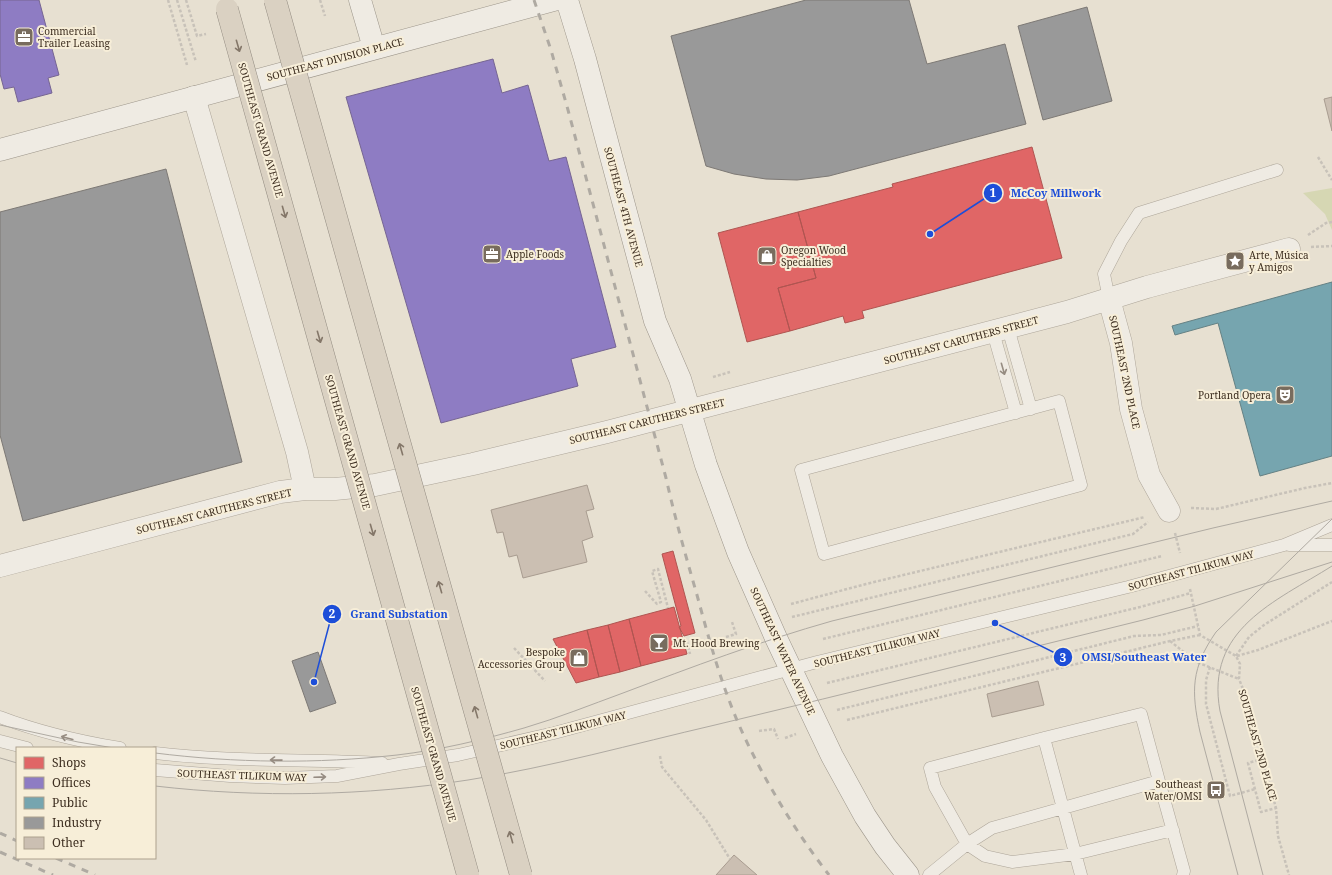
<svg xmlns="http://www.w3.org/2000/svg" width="1332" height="875" font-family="'Noto Serif',serif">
	<rect width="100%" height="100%" fill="#e7e0d1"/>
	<path fill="#d6d7b3" d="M1332 188V230L1325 214 1303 193Z"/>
	<path fill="#e06666" stroke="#af5551" d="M1032 147 1062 258 862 311 864 318 845 323 843 316 790 331 778 288 816 278 798 212 893 187 892 184Z
		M798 212 816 278 778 288 790 331 747 342 718 233Z
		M673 551 695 633 684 636 679 627 681 626 662 554Z
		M674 607 687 654 641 666 629 619Z
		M629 619 641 666 620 672 608 625Z
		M608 625 620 672 599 677 587 630Z
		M587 630 599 677 576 683 553 639Z"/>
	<path fill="#8e7cc3" stroke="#766592" d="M0 0H39L59 75 48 78 52 93 18 102 14 87 4 89 0 74Z
		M493 59 502 93 528 85 549 161 566 157 616 347 571 359 578 386 441 423 346 97Z"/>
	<path fill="#76a5af" stroke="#658184" d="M1332 282V456L1260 476 1218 323 1175 335 1172 326Z"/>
	<path fill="#999" stroke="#7d7975" d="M806 0H909L927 64 1005 44 1026 124 829 176 797 180 766 179 734 174 706 166 671 36Z
		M1087 7 1112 101 1043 120 1018 26Z
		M166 169 242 462 23 521 0 435V212Z
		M318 652 336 703 310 712 292 661Z"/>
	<path fill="#cbbfb2" stroke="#a89c90" d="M1332 97V131L1324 99Z
		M587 485 594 509 586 511 593 537 582 541 587 562 523 578 517 555 509 557 503 532 497 533 491 510Z
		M1038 681 1044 705 992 717 987 694Z
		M734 855 757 875H716Z"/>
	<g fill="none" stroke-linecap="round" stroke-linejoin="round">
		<g stroke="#ada599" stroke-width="13">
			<path id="lane" d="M1109 299 1104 274 1121 241 1139 213 1277 170
				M1008 328 1031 409
				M993 332 1016 413
				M1059 401 1081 485 824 554 801 470Z
				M1289 545H1332
				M0 717C39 732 78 741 120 748
				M1044 738 1081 875
				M0 741 27 748
				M155 753C230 762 306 759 382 763
				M155 770 230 776 285 778 337 776 399 764 458 755 554 733 817 662 1128 587 1284 545 1332 525
				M1159 781 1141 714 1044 738 930 768 935 787 967 844 985 856 1012 862 1075 854 1173 830
				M929 875 967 844 992 828 1159 781 1184 871 1183 875"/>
		</g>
		<g stroke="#ada599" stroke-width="23">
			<path id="street" d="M194 97 297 452 305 489
				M1109 299 1121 343 1131 409 1149 475 1169 511
				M0 566 280 492 305 489H335L375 485 473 464 607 432 1067 312 1147 287 1289 249"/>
		</g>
		<g stroke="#9c958a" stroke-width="23">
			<path id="secondary" d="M360 0 374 48
				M567 0 585 59 655 321 680 379 706 465 738 552 776 638 832 756 865 816 885 846 908 875
				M0 150 554 0"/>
		</g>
		<path stroke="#c8c2b9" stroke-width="2.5" stroke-dasharray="3 2" stroke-linecap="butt" d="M168 0 187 65
			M177 0 196 62
			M186 0 197 36 206 34
			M320 0 325 16
			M1318 157 1332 180
			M1308 235 1326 223 1332 222
			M1311 247 1332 246
			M713 377 730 372
			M1191 508 1216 509 1305 488 1332 483
			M1175 533 1180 553
			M1190 589 1200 635 1236 656 1240 664 1239 679 1245 694 1276 808 1278 836 1289 875
			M645 591 657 604 661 602 652 571 658 569 668 608
			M791 604 866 584 1145 517
			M792 617 1133 534 1148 522
			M726 637 736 634 732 622
			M823 639 1162 556
			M1170 641 1190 657 1199 663 1239 679
			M687 642 690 654
			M514 648 545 681
			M1236 656 1249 637 1264 625 1332 582
			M1237 656 1258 650 1332 621
			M1210 667 1206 680V704L1230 796 1255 789
			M827 683 1140 607 1191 593
			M837 710 1134 636 1161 635 1198 626
			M847 720 1170 641 1200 635
			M759 731 774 729 778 739
			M785 738 796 734
			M660 756 662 767 706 820 730 859
			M1263 759 1248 763 1261 812 1276 808"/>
		<use href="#lane" stroke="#efebe3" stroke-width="12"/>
		<use href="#street" stroke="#efebe3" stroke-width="22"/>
		<use href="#secondary" stroke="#efebe3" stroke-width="22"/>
		<path stroke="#afaaa2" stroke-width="1" d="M0 725 78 742 114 748
			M155 753C235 763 317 764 397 755 440 750 482 740 524 728 558 718 590 705 623 693 692 667 761 641 832 621L1213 528 1332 501
			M0 758 17 763
			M155 786C259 798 365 796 468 780 551 767 633 744 715 725 858 691 1001 655 1143 620L1195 606 1332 562
			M1238 875 1200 732C1191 691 1191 668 1216 632L1332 519
			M1263 875 1220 711C1205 629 1275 602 1332 566"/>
		<path stroke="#afaaa2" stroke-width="3" stroke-dasharray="7 7" stroke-linecap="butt" d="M534 0 551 50 568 110 666 478C675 518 686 557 697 595 710 643 723 691 744 736 767 785 796 832 829 875
			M0 833 17 841
			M0 852 53 875
			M56 858 95 875"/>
		<g stroke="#928b80" stroke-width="23" stroke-linecap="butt">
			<path id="highway-bridge" d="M275 0 521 875
				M227 9 468 875"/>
		</g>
		<use href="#highway-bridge" stroke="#dad1c2" stroke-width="22"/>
	</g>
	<defs><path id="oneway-shaft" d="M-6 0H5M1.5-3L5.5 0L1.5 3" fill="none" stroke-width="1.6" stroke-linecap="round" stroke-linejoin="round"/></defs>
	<g stroke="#847769">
		<use href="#oneway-shaft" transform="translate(238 46) rotate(74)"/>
		<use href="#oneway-shaft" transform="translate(284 212) rotate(74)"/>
		<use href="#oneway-shaft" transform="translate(319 337) rotate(74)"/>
		<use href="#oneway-shaft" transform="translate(401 449) rotate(-106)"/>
		<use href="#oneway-shaft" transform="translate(372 530) rotate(74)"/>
		<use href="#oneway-shaft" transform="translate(440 587) rotate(-106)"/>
		<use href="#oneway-shaft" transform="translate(476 712) rotate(-106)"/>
		<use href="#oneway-shaft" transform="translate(511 837) rotate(-106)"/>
	</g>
	<g stroke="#968c82">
		<use href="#oneway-shaft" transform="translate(1003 369) rotate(74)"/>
		<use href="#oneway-shaft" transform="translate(67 738) rotate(-165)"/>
		<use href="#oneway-shaft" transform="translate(276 760) rotate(-179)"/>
		<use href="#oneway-shaft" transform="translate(320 777) rotate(-2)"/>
	</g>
	<defs>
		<g id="office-square" transform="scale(1)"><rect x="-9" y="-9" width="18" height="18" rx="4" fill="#786c5e" stroke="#f7eed8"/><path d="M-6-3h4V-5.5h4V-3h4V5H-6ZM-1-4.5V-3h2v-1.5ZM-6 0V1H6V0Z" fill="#fff"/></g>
		<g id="shop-square" transform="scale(1)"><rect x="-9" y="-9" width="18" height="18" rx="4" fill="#786c5e" stroke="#f7eed8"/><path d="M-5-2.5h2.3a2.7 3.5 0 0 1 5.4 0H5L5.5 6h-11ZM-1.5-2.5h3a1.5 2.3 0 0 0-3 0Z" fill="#fff"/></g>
		<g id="sight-square" transform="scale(1)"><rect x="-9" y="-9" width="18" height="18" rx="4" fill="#786c5e" stroke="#f7eed8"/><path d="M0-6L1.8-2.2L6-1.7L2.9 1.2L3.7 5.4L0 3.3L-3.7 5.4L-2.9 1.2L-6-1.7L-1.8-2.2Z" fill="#fff"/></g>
		<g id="theatre-square" transform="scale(1)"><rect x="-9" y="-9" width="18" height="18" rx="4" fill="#786c5e" stroke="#f7eed8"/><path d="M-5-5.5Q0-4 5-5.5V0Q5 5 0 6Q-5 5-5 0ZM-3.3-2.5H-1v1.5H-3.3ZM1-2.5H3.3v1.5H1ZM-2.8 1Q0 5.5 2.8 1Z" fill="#fff"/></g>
		<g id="bar-square" transform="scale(1)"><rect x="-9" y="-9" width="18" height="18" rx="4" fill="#786c5e" stroke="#f7eed8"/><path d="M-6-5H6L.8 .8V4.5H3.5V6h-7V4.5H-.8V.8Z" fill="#fff"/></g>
		<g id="bus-square" transform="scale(1)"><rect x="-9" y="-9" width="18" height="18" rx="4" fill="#786c5e" stroke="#f7eed8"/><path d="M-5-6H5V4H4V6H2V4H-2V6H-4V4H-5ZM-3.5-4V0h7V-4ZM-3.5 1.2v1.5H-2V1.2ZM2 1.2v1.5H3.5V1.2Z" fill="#fff"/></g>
	</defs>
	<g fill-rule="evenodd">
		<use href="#office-square" x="24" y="37"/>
		<use href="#office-square" x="492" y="254"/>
		<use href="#shop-square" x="767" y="256"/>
		<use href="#sight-square" x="1235" y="261"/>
		<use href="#theatre-square" x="1285" y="395"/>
		<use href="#bar-square" x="659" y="643"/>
		<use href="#shop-square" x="579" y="658"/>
		<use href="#bus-square" x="1216" y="790"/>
	</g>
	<g text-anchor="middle" stroke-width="4" stroke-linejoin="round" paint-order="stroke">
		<g font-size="10" fill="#3d2e20" stroke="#f7eed8" text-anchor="start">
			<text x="38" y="35">Commercial<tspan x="38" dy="12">Trailer Leasing</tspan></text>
			<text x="781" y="254">Oregon Wood<tspan x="781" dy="12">Specialties</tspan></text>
			<text x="506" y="258">Apple Foods</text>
			<text x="1249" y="259">Arte, Música<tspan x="1249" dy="12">y Amigos</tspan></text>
			<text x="1271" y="399" text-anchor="end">Portland Opera</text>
			<text x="673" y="647">Mt. Hood Brewing</text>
			<text x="565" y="656" text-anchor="end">Bespoke<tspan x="565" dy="12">Accessories Group</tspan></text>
			<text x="1202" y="788" text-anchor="end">Southeast<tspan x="1202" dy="12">Water/OMSI</tspan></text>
		</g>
		<g font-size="10" fill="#3d2e20" stroke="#f7eed8">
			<text transform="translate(335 59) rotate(-15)" y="4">SOUTHEAST DIVISION PLACE</text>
			<text transform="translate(261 130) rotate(74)" y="4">SOUTHEAST GRAND AVENUE</text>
			<text transform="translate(624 207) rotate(75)" y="4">SOUTHEAST 4TH AVENUE</text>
			<text transform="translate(961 340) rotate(-15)" y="4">SOUTHEAST CARUTHERS STREET</text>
			<text transform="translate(1125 372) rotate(78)" y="4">SOUTHEAST 2ND PLACE</text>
			<text transform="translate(647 421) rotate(-14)" y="4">SOUTHEAST CARUTHERS STREET</text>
			<text transform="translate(348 442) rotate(74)" y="4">SOUTHEAST GRAND AVENUE</text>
			<text transform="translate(214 511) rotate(-14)" y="4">SOUTHEAST CARUTHERS STREET</text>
			<text transform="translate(1191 570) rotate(-15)" y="4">SOUTHEAST TILIKUM WAY</text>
			<text transform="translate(877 648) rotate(-14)" y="4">SOUTHEAST TILIKUM WAY</text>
			<text transform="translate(783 651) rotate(65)" y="4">SOUTHEAST WATER AVENUE</text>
			<text transform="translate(563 730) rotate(-14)" y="4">SOUTHEAST TILIKUM WAY</text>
			<text transform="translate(1258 745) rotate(74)" y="4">SOUTHEAST 2ND PLACE</text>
			<text transform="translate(434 754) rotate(74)" y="4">SOUTHEAST GRAND AVENUE</text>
			<text transform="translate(242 775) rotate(2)" y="4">SOUTHEAST TILIKUM WAY</text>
		</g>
	</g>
	<path fill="none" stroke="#1d4ed8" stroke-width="1.5" d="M930 234L993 193M314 682L332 614M995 623L1063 657"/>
	<g fill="#1d4ed8" stroke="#f7eed8" stroke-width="1.5">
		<circle cx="930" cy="234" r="4"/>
		<circle cx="314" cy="682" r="4"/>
		<circle cx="995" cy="623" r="4"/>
		<circle cx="993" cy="193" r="10"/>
		<circle cx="332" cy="614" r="10"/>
		<circle cx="1063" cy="657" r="10"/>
	</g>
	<g font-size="12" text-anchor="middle" font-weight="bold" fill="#fff">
		<text x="993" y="197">1</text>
		<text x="332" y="618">2</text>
		<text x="1063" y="662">3</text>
	</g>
	<g font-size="11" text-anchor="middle" font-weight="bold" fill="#1d4ed8" stroke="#f7eed8" stroke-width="4" stroke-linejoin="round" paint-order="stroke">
		<text x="1056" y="197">McCoy Millwork</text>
		<text x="399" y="618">Grand Substation</text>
		<text x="1144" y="661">OMSI/Southeast Water</text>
	</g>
	<rect x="16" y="747" width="140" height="112" fill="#f7eed8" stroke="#ada18e"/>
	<rect x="24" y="757" width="20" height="12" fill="#e06666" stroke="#ada18e"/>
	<text x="52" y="767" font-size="12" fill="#3d2e20">Shops</text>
	<rect x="24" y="777" width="20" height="12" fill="#8e7cc3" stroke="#ada18e"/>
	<text x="52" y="787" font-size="12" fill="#3d2e20">Offices</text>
	<rect x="24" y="797" width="20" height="12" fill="#76a5af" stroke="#ada18e"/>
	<text x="52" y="807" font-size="12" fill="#3d2e20">Public</text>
	<rect x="24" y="817" width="20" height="12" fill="#999999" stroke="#ada18e"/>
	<text x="52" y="827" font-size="12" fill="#3d2e20">Industry</text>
	<rect x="24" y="837" width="20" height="12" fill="#cbbfb2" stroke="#ada18e"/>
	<text x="52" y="847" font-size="12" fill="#3d2e20">Other</text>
</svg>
